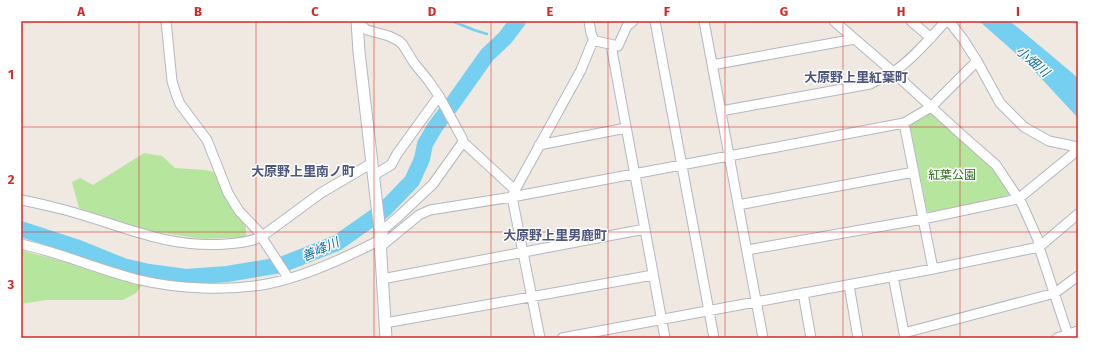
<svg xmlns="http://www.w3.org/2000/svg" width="1099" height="359" font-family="'Fira Sans','Noto Sans JP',sans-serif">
	<rect width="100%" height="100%" fill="#efe9e1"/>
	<path fill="#b6e59e" d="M930 113H932L990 166 1009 190 1013 196 930 212 927 211 910 127 911 124 913 122Z
		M144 153 162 156 175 168 206 170 214 172 246 227V237L203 239 138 229 79 208 72 182 80 178 93 185Z
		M21 250 143 284 136 293 123 300H46L21 304Z"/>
	<path fill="#75cff0" d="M979 21H1010L1058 61 1078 78V118L1027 63Z"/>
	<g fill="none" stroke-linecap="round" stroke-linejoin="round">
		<path stroke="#75cff0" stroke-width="2.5" d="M452 21 474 30 487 34"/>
		<path stroke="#75cff0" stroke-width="16" d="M21 229 76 247 123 266 149 272 186 277 227 274 281 265 337 243 384 210 412 181 422 159 425 144 435 127 453 103 487 55 505 38 518 21"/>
		<g stroke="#b4b7c1" stroke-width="11">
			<path id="minor" d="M166 21 172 81 176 94 180 104 207 140 228 193 239 211 259 232 264 241 287 276
				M589 21 591 33 594 41
				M655 21 714 338
				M704 21 763 338
				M911 21 931 38
				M946 21C931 37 911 61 893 72L963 136 996 165 1022 204 1038 240 1039 247 1069 338
				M949 21 963 39 977 61 1000 103 1024 127 1049 141 1078 147
				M357 22 367 30 389 36 399 41 403 45 414 63 428 80 439 96 462 138 463 142 515 190
				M611 45 665 338
				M712 65 855 39
				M721 111 870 84 893 72 834 21
				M904 123 933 269
				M539 145 626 128
				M374 175 391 165 397 154 439 96
				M21 200C33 202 45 205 57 208 116 222 162 249 226 244 238 243 250 242 261 237L321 193 372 163
				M738 205 914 172
				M382 238 384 229 398 217 433 184 463 142
				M21 244C61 253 100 270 140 280 178 289 228 291 267 284 304 277 345 258 380 240
				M380 247 419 215 430 210 512 197 515 190 581 70 592 43 596 41 618 46 627 26 633 21
				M747 250 923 219 1018 199 1078 150
				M893 276 905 338
				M382 279 645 229
				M849 285 858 338
				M803 293 811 338
				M385 323 653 275
				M904 333 1055 293 1078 276
				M540 338 512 197 904 123 931 107 977 61
				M562 338 933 269 1039 247 1078 214
				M1057 338 1078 331"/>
		</g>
		<g stroke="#b4b7c1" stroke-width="13">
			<path id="tertiary" d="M357 21 359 52 380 232V240L386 338"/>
		</g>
		<use href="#minor" stroke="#fff" stroke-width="9"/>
		<use href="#tertiary" stroke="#fff" stroke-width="11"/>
	</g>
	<path fill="none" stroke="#d62828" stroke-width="1" stroke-opacity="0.55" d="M139 21V338M256 21V338M374 21V338M491 21V338M608 21V338M725 21V338M843 21V338M960 21V338M21 127H1078M21 232H1078"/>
	<g text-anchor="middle" stroke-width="3" stroke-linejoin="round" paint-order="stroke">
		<g font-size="12" fill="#2c6e1b" stroke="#fff">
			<text x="952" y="179">紅葉公園</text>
		</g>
		<g font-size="13" font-style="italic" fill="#0d6fa3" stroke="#fff">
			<text transform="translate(1033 61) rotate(41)" y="5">小畑川</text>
			<text transform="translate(320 249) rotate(-24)" y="5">善峰川</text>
		</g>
		<g font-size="13" font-weight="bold" fill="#4d5680" stroke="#fff">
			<text x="856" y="82">大原野上里紅葉町</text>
			<text x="303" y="176">大原野上里南ノ町</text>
			<text x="555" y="240">大原野上里男鹿町</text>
		</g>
	</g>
	<rect width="1099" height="359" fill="none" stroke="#ffffff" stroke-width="44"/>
	<rect x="22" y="22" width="1055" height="315" fill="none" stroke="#d62828" stroke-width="1.5"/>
	<g font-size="13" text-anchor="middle" font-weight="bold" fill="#d62828">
		<text x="81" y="16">A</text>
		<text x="198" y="16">B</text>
		<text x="315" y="16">C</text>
		<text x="432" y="16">D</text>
		<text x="550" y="16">E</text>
		<text x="667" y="16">F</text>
		<text x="784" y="16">G</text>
		<text x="901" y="16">H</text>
		<text x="1018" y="16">I</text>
		<text x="11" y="79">1</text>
		<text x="11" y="184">2</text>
		<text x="11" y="289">3</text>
	</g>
</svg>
